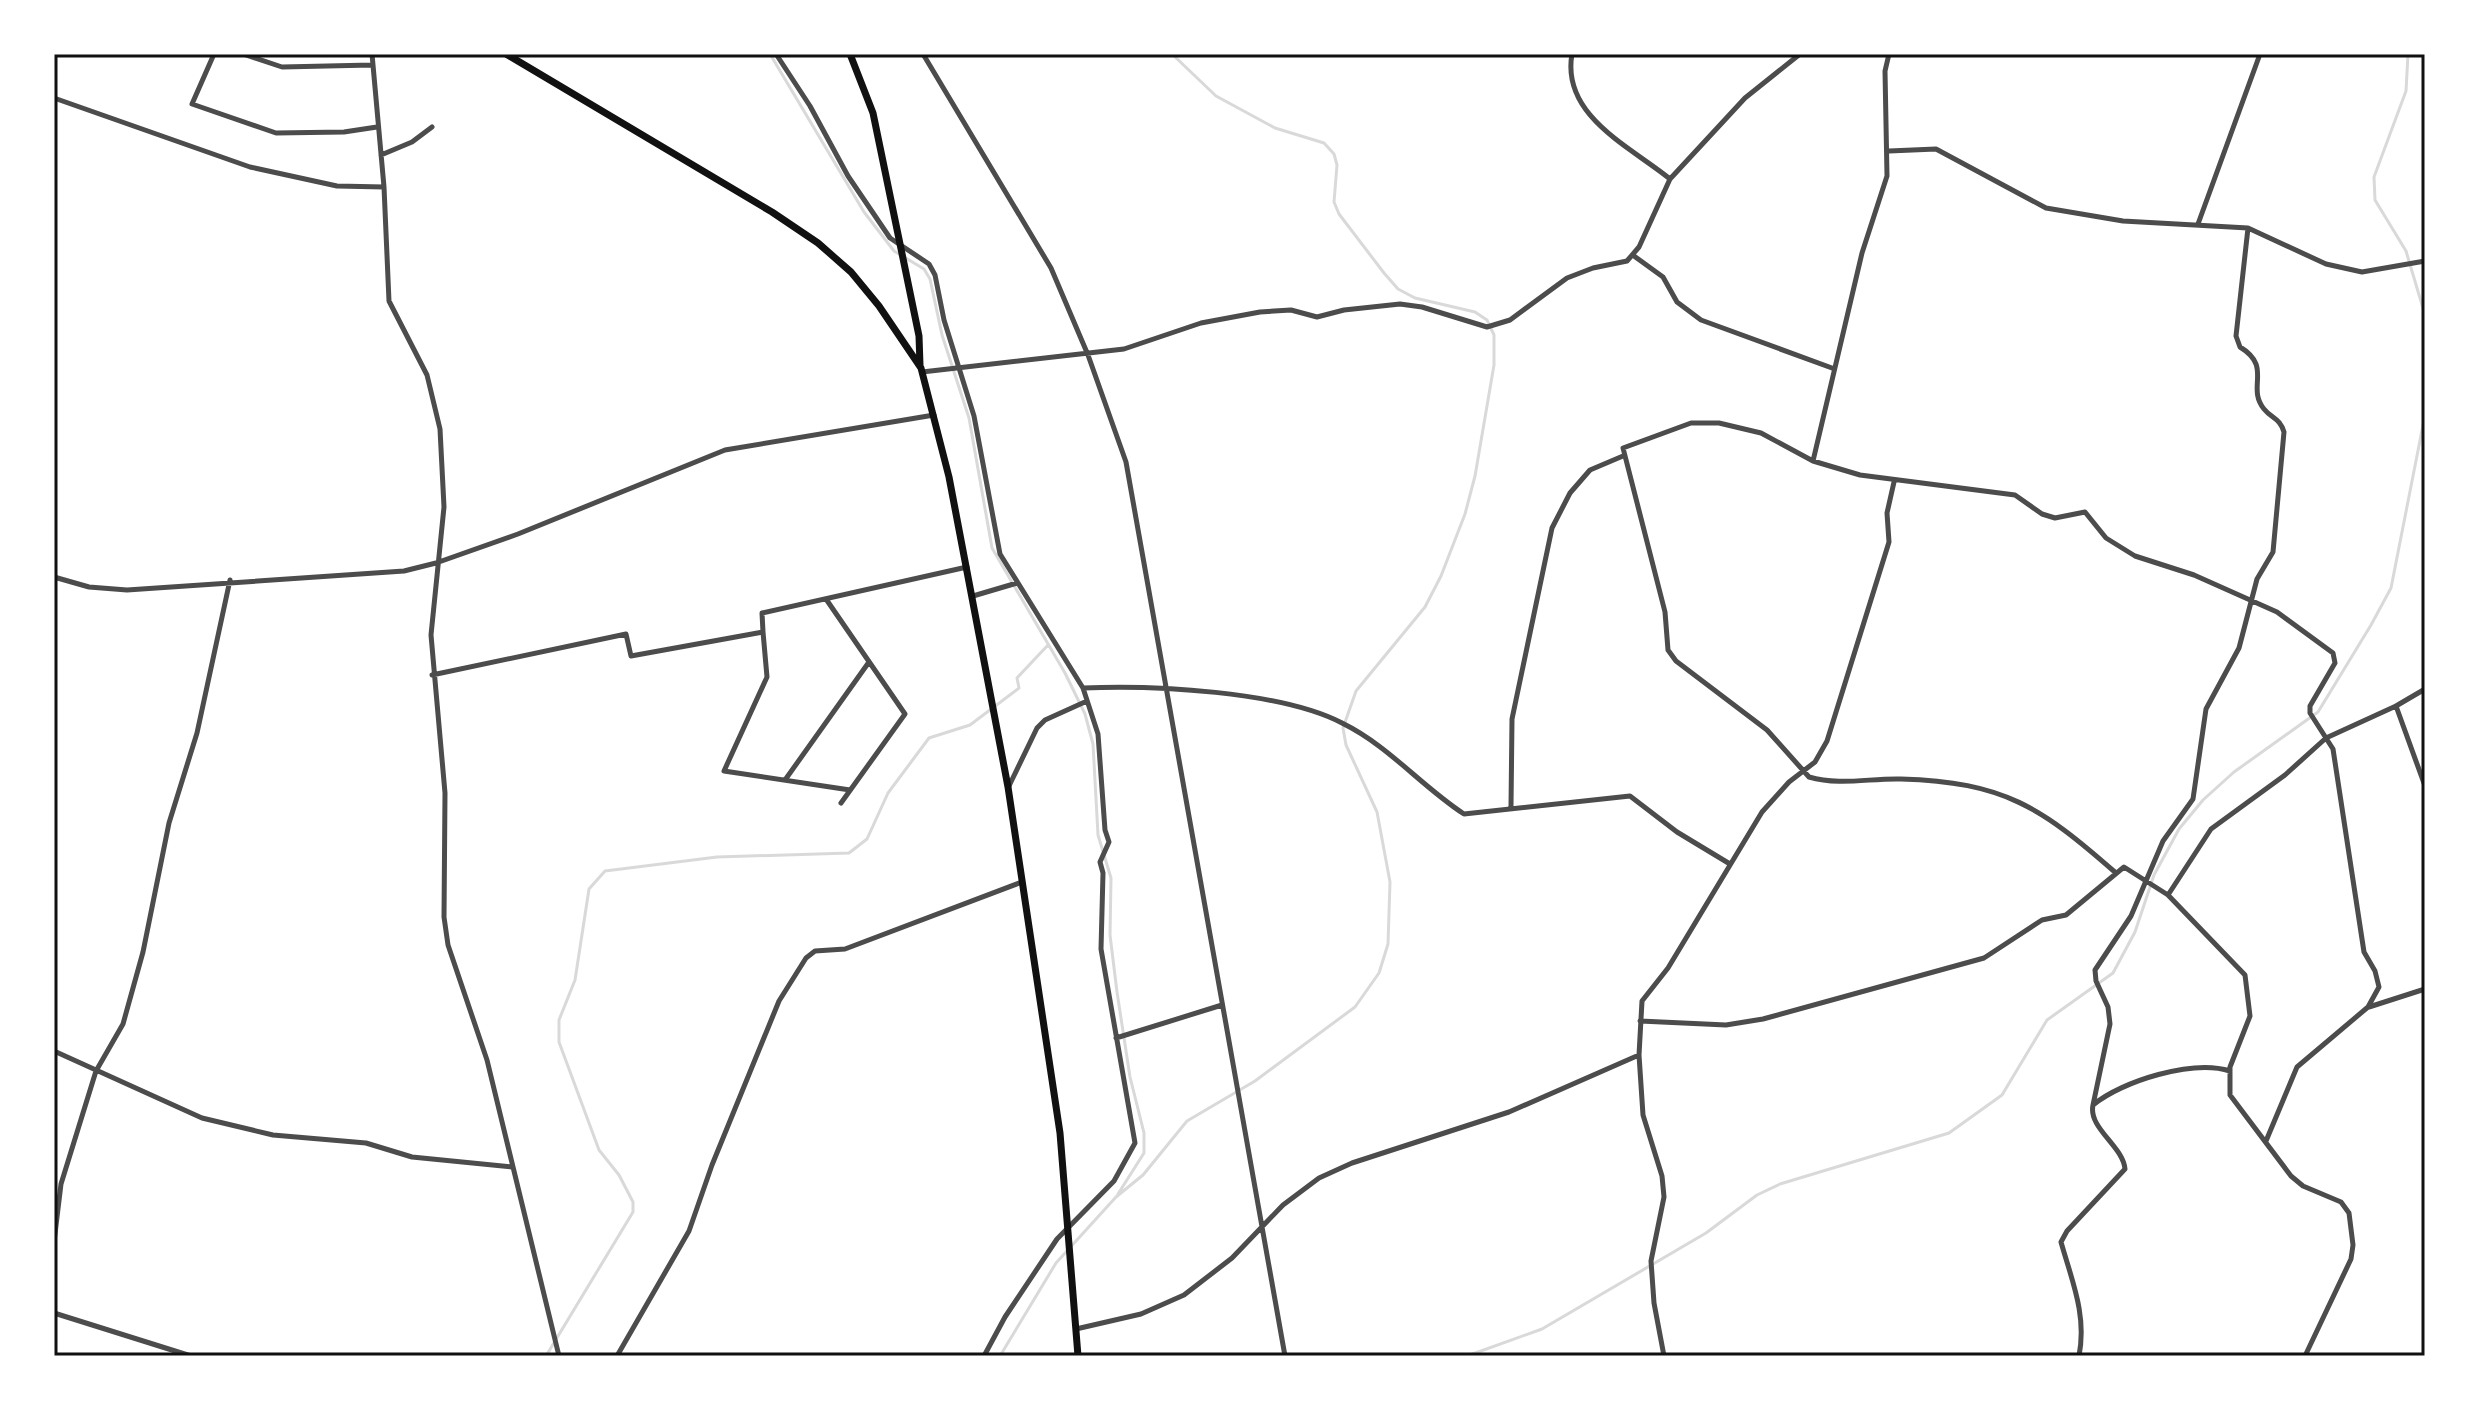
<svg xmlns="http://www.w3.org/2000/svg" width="2479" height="1410" font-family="'PT Sans',sans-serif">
	<rect width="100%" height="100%" fill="#fff"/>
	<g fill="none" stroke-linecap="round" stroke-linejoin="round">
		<path stroke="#d9d9d9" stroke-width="3" d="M770 54 864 212 894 251 924 269 930 279 942 335 969 418 992 548 1065 673 1085 714 1093 744 1098 835 1111 878 1110 935 1117 992 1130 1077 1144 1133V1153L1118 1194
			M2408 54 2406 91 2374 177 2375 200 2406 251 2425 315
			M546 1356 633 1212V1202L619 1175 599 1150 559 1042V1020L575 980 589 889 605 871 717 857 849 853 867 839 888 793 929 738 970 725 1019 688 1017 678 1048 645
			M1000 1356 1056 1263 1116 1197 1143 1175 1187 1121 1255 1081 1355 1007 1379 973 1388 944 1390 882 1377 812 1346 745 1343 728 1356 691 1425 607 1441 576 1465 514 1475 476 1494 365V335L1487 320 1475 312 1415 298 1398 289 1384 273 1339 214 1334 202 1337 165 1334 154 1324 143 1275 128 1216 96 1172 54
			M1467 1356 1542 1329 1706 1233 1757 1195 1780 1184 1949 1133 2002 1095 2047 1020 2113 973 2135 932 2154 875 2179 829 2203 800 2234 772 2318 712 2371 625 2391 588 2425 415"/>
		<path stroke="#4c4c4c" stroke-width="5" d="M214 54 192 104 276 133 344 132 377 127
			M243 54 282 67 372 65
			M372 54 384 187 389 301 427 375 440 429 444 507 431 635 445 793 444 917 448 945 487 1060 559 1356
			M776 54 810 106 848 176 890 238 929 264 935 275 944 320 974 416 1000 554 1083 688 1098 734 1105 830 1109 842 1100 862 1103 873 1101 949 1135 1143 1114 1181 1057 1239 1005 1317 984 1356
			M923 54 1051 268 1088 355 1126 462 1285 1356
			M54 98 250 167 337 186 384 187
			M1889 151 1936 149 2046 208 2123 221 2248 228 2326 264 2362 272 2425 261
			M381 155 412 142 432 127
			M1670 179 1745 98 1800 54
			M2198 224 2260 54
			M1634 256 1663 277 1677 302 1701 320 1832 368
			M922 372 1124 349 1201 323 1260 312 1291 310 1317 317 1344 310 1400 304 1422 307 1487 327 1510 320 1567 278 1593 268 1627 261 1639 247 1670 179C1631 147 1561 116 1572 54
			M1813 461 1862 253 1887 176 1885 71 1889 54
			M54 577 89 587 127 590 404 571 436 563 518 534 725 450 934 415
			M973 596 1017 583
			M826 599 905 714 841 803
			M763 632 767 677 724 771 850 790
			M432 675 626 634 631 656 763 632 762 613 967 567
			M1083 688C1153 685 1280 691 1342 723 1389 746 1421 786 1464 814L1630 796 1677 832 1730 864
			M2396 706 2425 689
			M785 780 869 662
			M1009 786 1037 728 1045 720 1087 701
			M1511 807 1512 719 1552 528 1570 493 1590 470 1623 456
			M2116 873C2041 807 2004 782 1901 779 1870 778 1840 786 1809 777L1767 730 1676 661 1668 650 1665 612 1623 448 1691 423H1719L1761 433 1813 461 1860 475 2015 495 2042 514 2055 518 2085 512 2106 538 2135 556 2194 575 2277 612 2333 653 2335 663 2310 706V713L2333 749 2364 952 2375 971 2379 987 2368 1007 2297 1067 2266 1141
			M2168 895 2211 829 2285 775 2326 738 2396 706 2425 786
			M2369 1007 2425 989
			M1640 1021 1726 1025 1763 1019 1984 958 2042 920 2066 915 2124 867 2168 895 2245 975 2250 1016 2230 1067V1095L2291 1176 2303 1186 2341 1202 2349 1213 2353 1245 2351 1259 2305 1356
			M1116 1038 1222 1005
			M54 1051 202 1118 273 1135 366 1143 412 1157 512 1167
			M2093 1105 2110 1024 2108 1007 2096 981 2095 970 2131 916 2163 841 2193 799 2206 709 2239 648 2257 579 2273 552 2284 432C2280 418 2272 419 2264 409 2246 387 2273 367 2240 347L2236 336 2248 228
			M54 1242 61 1184 96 1071 123 1024 143 952 169 823 197 733 230 580
			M54 1313 191 1356
			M1076 1329 1141 1314 1184 1295 1232 1258 1283 1205 1319 1178 1352 1163 1509 1112 1639 1055
			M617 1356 689 1231 712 1165 779 1001 806 958 815 951 845 949 1022 882
			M1664 1356 1654 1303 1651 1261 1664 1197 1662 1176 1643 1115 1639 1055 1642 1001 1668 968 1762 812 1789 782 1815 762 1827 741 1889 542 1887 513 1894 482
			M2079 1356C2087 1315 2072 1281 2061 1242L2067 1231 2125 1169C2123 1146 2088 1128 2093 1105 2122 1081 2193 1059 2230 1071"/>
		<path stroke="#111" stroke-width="7" d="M506 54 772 212 818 243 851 272 879 306 921 368 949 477 1008 787 1060 1133 1078 1356
			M850 54 873 113 919 336 920 365"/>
	</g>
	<rect width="2479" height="1410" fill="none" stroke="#ffffff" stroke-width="112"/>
	<rect x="56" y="56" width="2367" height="1298" fill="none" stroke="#111" stroke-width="3"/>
</svg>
